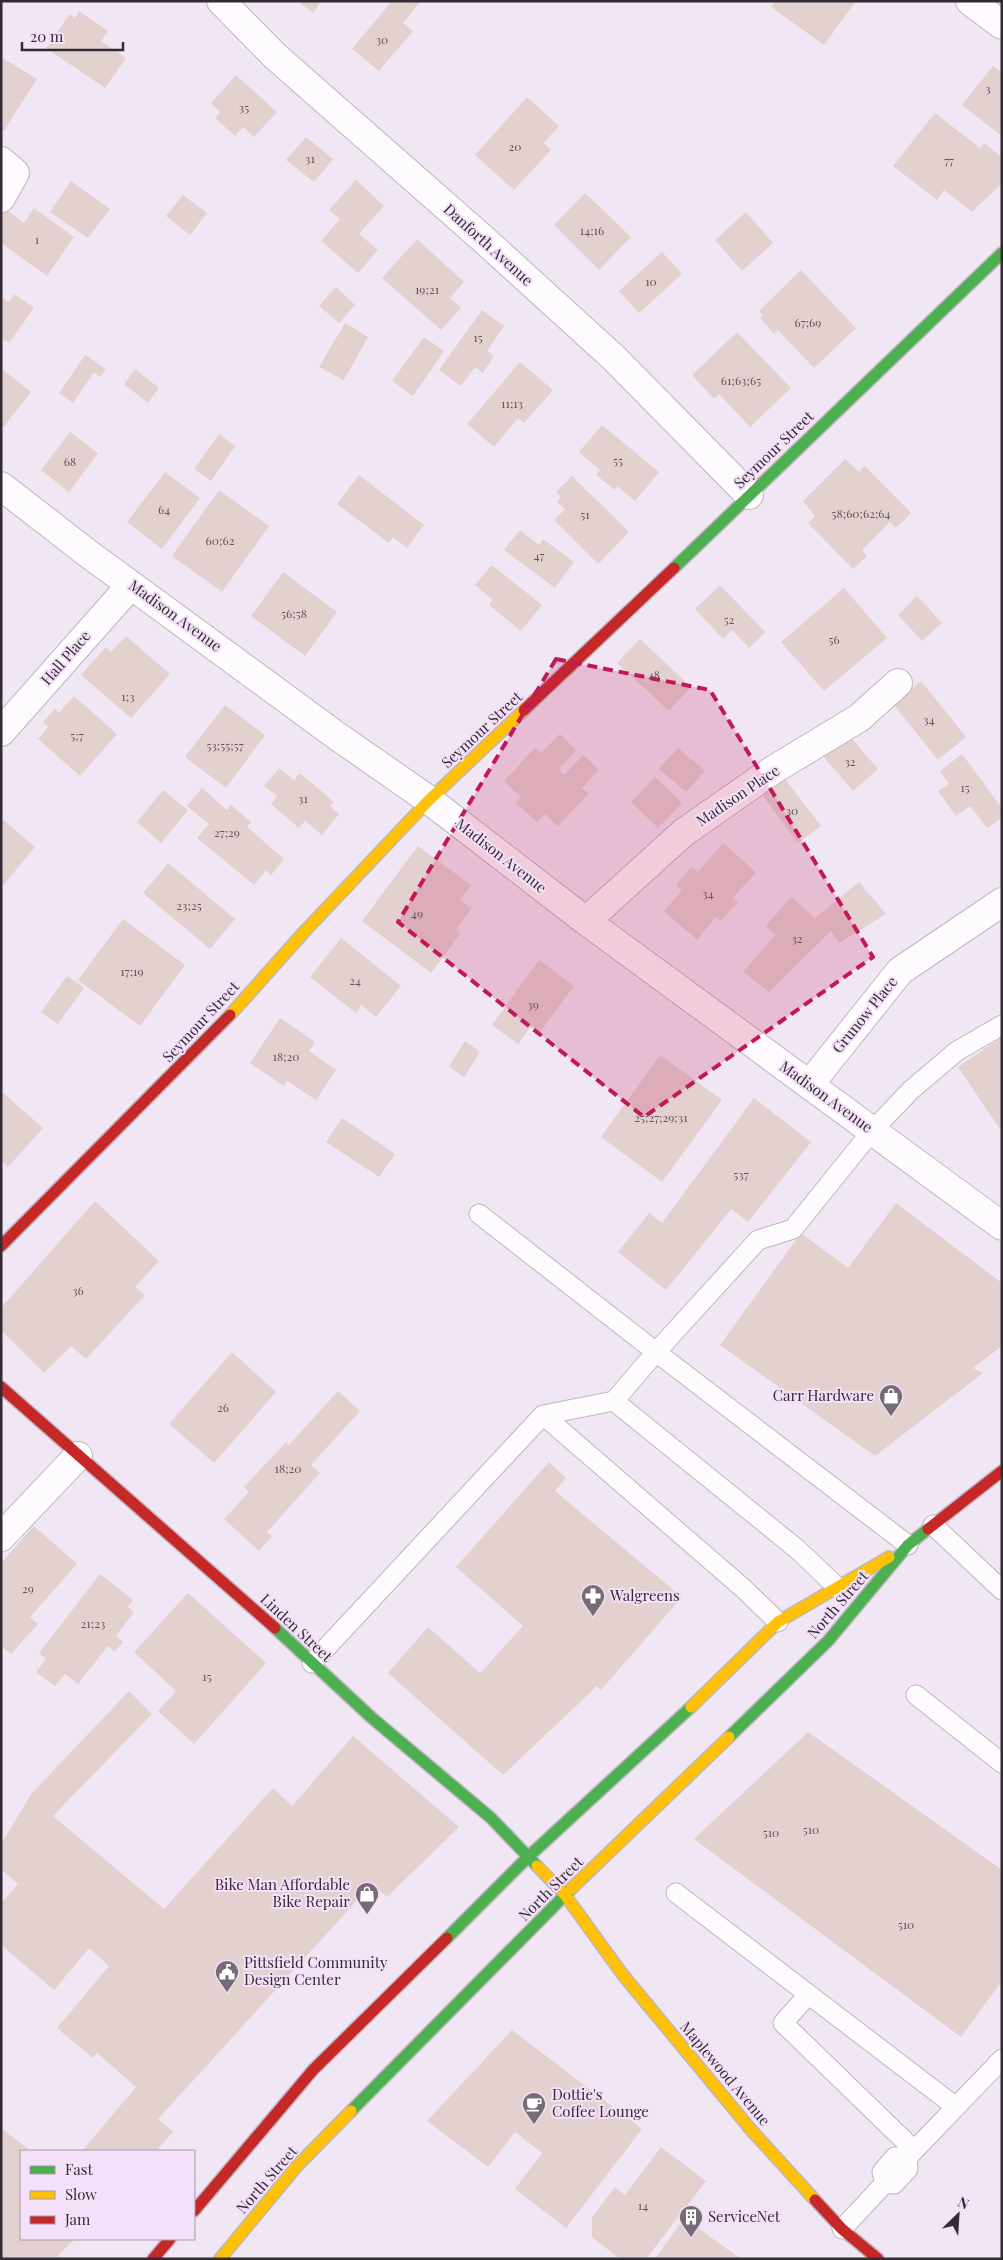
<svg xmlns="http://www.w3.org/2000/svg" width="1003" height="2260" font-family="'Playfair Display',serif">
	<rect width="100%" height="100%" fill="#f1e6f3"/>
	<path fill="#e3d1d0" d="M298 1H321L313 13Z
		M392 1H421L403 23 413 31 379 71 352 49Z
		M776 1H856L824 45 771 7Z
		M79 11 108 31 101 41 126 58 105 88 46 48 70 14 75 18Z
		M1 57 37 79 3 132 1 131Z
		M993 66 1002 73V136L962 105Z
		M236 75 277 112 254 137 243 127 235 136 215 118 220 112 211 103Z
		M527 97 559 126 544 143 551 150 514 190 475 155Z
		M935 113 980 148 984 143 1002 157V183L972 212 944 190 937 200 893 166Z
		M306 137 333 159 314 182 286 160Z
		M356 180 384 206 359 234 378 250 358 273 321 241 340 219 329 210Z
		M71 181 110 209 88 238 50 212Z
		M585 193 631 237 599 270 554 225Z
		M183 195 207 213 190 235 166 216Z
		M34 208 74 237 47 276 1 243V216L6 209 24 223Z
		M746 212 773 243 742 271 715 240Z
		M417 239 464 282 450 298 461 308 441 330 382 278Z
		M662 252 682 274 639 313 619 291Z
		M801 270 856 328 814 368 778 330 774 334 760 318 763 315 759 311Z
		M336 287 355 305 339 323 319 306Z
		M14 294 34 308 9 343 1 338V297L9 302Z
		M482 310 504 326 487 351 494 356 483 373 475 367 461 386 439 370Z
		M345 323 368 337 344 380 319 367Z
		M737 332 791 388 750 427 719 394 714 399 692 375Z
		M424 337 444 351 413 396 392 381Z
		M85 355 106 369 100 377 94 372 73 403 59 393Z
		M520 362 553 390 524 423 518 418 494 447 467 424Z
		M1 368 31 392 1 430Z
		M135 369 159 388 148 403 124 384Z
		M602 425 659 472 635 501 617 486 615 490 596 475 600 470 579 452Z
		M70 432 98 453 69 492 41 470Z
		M219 434 235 446 211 481 194 469Z
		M845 459 859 472 865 466 911 513 896 528 890 522 862 550 867 556 853 569 808 523 815 516 803 501Z
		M165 472 200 498 162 549 127 522Z
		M359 475 424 525 407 548 393 537 389 543 337 504Z
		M572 476 629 532 598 564 554 520 565 509 557 502 561 497 556 492Z
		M219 490 269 526 222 592 172 556Z
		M520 530 539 545 543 539 574 562 555 588 504 550Z
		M492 565 542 605 521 631 489 605 493 600 475 585Z
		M283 572 337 612 305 656 251 616Z
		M720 585 765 632 749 648 732 630 723 639 695 609Z
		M844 588 887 638 824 691 781 642Z
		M917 596 942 623 922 641 898 615Z
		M126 636 170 674 131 718 81 675 106 647 111 652Z
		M640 639 691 687 669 711 617 663Z
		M921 681 966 737 938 760 893 704Z
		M74 696 117 734 80 776 38 739 48 727 43 722 55 709 59 713Z
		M225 705 265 735 226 788 185 757Z
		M847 733 878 769 853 791 822 755Z
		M560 734 576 750 559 769 564 775 583 755 599 770 582 788 588 794 558 826 545 814 537 822 516 803 521 797 504 781 535 748 541 753Z
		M678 748 705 771 686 792 659 769Z
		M962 754 1002 808V818L987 828 970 806 956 816 938 791 949 784 940 771Z
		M279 768 294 780 300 773 334 802 330 806 339 814 322 835 305 821 299 828 271 804 277 796 264 786Z
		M655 777 682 803 658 828 631 802Z
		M785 779 821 826 798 843 763 796Z
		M202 788 227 810 231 805 251 822 247 827 284 859 271 875 266 870 254 885 197 838 209 824 187 806Z
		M163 790 188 810 161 843 137 822Z
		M1 818 35 847 1 888Z
		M723 843 756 872 733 898 738 902 721 921 716 917 697 940 664 911 682 890 676 885 691 867 698 872Z
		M418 846 471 885 460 900 472 908 456 930 460 934 431 973 362 921Z
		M168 863 235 919 210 949 143 893Z
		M859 882 886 914 839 943 831 931 769 992 743 972 775 935 766 926 791 897 815 918Z
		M123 919 185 965 140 1026 78 980Z
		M341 938 401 986 376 1017 361 1005 356 1013 310 977Z
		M539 960 574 986 540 1032 532 1025 518 1044 492 1025Z
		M67 976 84 988 58 1024 41 1012Z
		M280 1018 315 1042 309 1051 336 1070 316 1100 287 1081 284 1086 250 1063Z
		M1002 1037V1132L958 1067Z
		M465 1041 480 1052 464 1077 449 1067Z
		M660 1055 722 1100 662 1182 601 1137Z
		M1 1091 43 1128 8 1167 1 1161Z
		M754 1098 811 1142 748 1222 731 1209 666 1290 618 1252 649 1213 662 1223Z
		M342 1118 395 1154 379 1177 326 1142Z
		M95 1201 159 1261 135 1287 145 1295 86 1359 71 1346 44 1373 1 1330V1308Z
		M896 1203 1002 1283V1346L973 1368 983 1373 875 1456 720 1345 801 1233 848 1268Z
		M232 1352 276 1392 214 1463 169 1424Z
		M338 1391 360 1411 311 1465 320 1473 267 1532 272 1536 259 1551 224 1519 249 1492 244 1487 286 1442 289 1445Z
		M549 1462 566 1478 555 1491 682 1597 601 1690 597 1686 503 1775 388 1673 428 1627 480 1673 523 1626 456 1567Z
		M34 1526 77 1564 30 1617 38 1624 11 1654 1 1645V1593L4 1590 1 1588V1563Z
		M100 1574 133 1600 128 1607 134 1612 116 1636 123 1642 115 1652 108 1646 78 1684 65 1674 55 1686 36 1672 46 1659 39 1653Z
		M188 1593 266 1663 194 1744 158 1711 176 1691 134 1652Z
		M129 1691 152 1714 53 1816 164 1909 273 1788 292 1806 353 1736 459 1827 387 1897 372 1884 158 2119 173 2132 156 2151H82L136 2087 97 2053 93 2058 57 2028 109 1966 89 1948 54 1990 1 1945V1904L18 1884 1 1869V1844L32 1793Z
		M808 1732 1002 1870V1981L961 2037 694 1839Z
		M512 2030 642 2129 566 2228 515 2189 542 2153 515 2132 488 2167 427 2121Z
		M1 2128 31 2151H21V2239H74L55 2259H1Z
		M661 2147 706 2181 646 2259H620L592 2237V2217L615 2187 625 2195Z
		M684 2218 741 2259H655Z"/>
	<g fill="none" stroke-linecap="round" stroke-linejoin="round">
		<g stroke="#beb6c0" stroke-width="21">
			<path id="lane" d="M479 1214 656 1352 758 1240 793 1229 872 1131 911 1090 957 1051 1002 1025
				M614 1401 797 1549 838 1588
				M543 1415 614 1401 656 1352 908 1545
				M933 1525 1002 1590
				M312 1663 543 1415 744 1589 778 1622
				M916 1695 1002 1763
				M676 1893 956 2107
				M808 1995 783 2023 914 2150
				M907 2158 895 2157 882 2172 885 2183 894 2184 908 2169 907 2158 1002 2059
				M842 2229 885 2183"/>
		</g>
		<g stroke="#beb6c0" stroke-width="30">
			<path id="street" d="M221 1 275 56 482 238 614 358 749 495
				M970 1 1002 25
				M1 161 15 173 1 198
				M1 486 86 552 337 736 429 800 586 921 1002 1226
				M1 732 131 585
				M586 921 683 833 773 770 859 718 898 683
				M809 1085 900 971 1002 902
				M1 1537 78 1456"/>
		</g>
		<g stroke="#beb6c0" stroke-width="14">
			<path id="fast" d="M674 568 1002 253
				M275 1628 372 1718 491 1818 537 1866
				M729 1737 828 1641 908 1545 928 1529
				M447 1938 528 1857 691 1707
				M351 2111 571 1889"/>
		</g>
		<g stroke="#beb6c0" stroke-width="14">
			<path id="slow" d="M230 1015 305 931 429 800 524 710
				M691 1707 778 1622 889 1557
				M537 1866 565 1895 623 1975 752 2131 815 2200
				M571 1889 729 1737
				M220 2259 297 2166 351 2111"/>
		</g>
		<g stroke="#beb6c0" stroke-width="14">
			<path id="jam" d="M524 710 674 568
				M1 1246 230 1015
				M1 1387 275 1628
				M928 1529 1002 1471
				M815 2200 842 2229 878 2259
				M194 2211 313 2070 447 1938
				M153 2259 170 2239"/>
		</g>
		<use href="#lane" stroke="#fdfbfd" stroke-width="19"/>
		<use href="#street" stroke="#fdfbfd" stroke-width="28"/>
		<use href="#fast" stroke="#4caf50" stroke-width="11"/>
		<use href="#slow" stroke="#ffc107" stroke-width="11"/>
		<use href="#jam" stroke="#c62828" stroke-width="11"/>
	</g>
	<path fill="#c2185b" fill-opacity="0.2" stroke="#c2185b" stroke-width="4" stroke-dasharray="10 6" stroke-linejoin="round" d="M556 659 710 690 873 957 644 1117 398 922Z"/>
	<defs>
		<g id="shop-pin" transform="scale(1.25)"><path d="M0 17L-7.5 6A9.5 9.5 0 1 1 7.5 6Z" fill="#766c77" stroke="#f5e0f9"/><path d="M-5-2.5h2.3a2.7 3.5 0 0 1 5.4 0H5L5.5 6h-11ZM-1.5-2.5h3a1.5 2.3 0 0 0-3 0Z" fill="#fff"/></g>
		<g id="pharmacy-pin" transform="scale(1.25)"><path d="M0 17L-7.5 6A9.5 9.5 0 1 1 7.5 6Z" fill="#766c77" stroke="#f5e0f9"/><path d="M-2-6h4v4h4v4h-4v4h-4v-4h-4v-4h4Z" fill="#fff"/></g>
		<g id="civic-pin" transform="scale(1.25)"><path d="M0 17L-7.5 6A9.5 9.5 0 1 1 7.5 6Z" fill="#766c77" stroke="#f5e0f9"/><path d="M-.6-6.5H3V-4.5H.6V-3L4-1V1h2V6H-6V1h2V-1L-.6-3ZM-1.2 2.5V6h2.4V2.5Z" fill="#fff"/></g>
		<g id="cafe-pin" transform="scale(1.25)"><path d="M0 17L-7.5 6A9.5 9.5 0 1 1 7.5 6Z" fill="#766c77" stroke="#f5e0f9"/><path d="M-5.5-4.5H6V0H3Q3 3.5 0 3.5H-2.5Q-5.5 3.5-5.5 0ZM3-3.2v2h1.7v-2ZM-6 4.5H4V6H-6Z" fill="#fff"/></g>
		<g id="building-pin" transform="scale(1.25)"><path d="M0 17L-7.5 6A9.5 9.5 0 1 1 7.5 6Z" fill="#766c77" stroke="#f5e0f9"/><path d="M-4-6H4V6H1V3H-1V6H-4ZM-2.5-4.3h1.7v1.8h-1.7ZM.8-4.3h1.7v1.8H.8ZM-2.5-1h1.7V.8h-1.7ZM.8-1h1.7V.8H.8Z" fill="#fff"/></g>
	</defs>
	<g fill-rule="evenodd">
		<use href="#shop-pin" x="891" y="1396"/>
		<use href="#pharmacy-pin" x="593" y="1596"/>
		<use href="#shop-pin" x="367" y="1894"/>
		<use href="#civic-pin" x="227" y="1972"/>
		<use href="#cafe-pin" x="534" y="2104"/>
		<use href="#building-pin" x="691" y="2217"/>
	</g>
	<g text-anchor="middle" stroke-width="4" stroke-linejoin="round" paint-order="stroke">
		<g font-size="12" fill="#5f545b">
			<text x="382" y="44">30</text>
			<text x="988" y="93">3</text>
			<text x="244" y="112">35</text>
			<text x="515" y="151">20</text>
			<text x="310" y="163">31</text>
			<text x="949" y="165">77</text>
			<text x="592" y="235">14;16</text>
			<text x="37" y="244">1</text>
			<text x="651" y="286">10</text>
			<text x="427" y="294">19;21</text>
			<text x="808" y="327">67;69</text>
			<text x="478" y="342">15</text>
			<text x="741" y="385">61;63;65</text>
			<text x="512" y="408">11;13</text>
			<text x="618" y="465">55</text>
			<text x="70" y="466">68</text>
			<text x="164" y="514">64</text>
			<text x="861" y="518">58;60;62;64</text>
			<text x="585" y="519">51</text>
			<text x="220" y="545">60;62</text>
			<text x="539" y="560">47</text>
			<text x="294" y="618">56;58</text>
			<text x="729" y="624">52</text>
			<text x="834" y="644">56</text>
			<text x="654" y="679">48</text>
			<text x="128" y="701">1;3</text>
			<text x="929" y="724">34</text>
			<text x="77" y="740">5;7</text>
			<text x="225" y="750">53;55;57</text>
			<text x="850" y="766">32</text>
			<text x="965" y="792">15</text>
			<text x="303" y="803">31</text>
			<text x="792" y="815">30</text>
			<text x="227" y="837">27;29</text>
			<text x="708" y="898">34</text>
			<text x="189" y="910">23;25</text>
			<text x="417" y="918">49</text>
			<text x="797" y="943">32</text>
			<text x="132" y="976">17;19</text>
			<text x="355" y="985">24</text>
			<text x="533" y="1009">39</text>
			<text x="286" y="1061">18;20</text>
			<text x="661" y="1122">25;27;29;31</text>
			<text x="741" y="1179">537</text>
			<text x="78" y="1295">36</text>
			<text x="223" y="1412">26</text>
			<text x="288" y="1473">18;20</text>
			<text x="28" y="1593">29</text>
			<text x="93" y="1628">21;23</text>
			<text x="207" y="1681">15</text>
			<text x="811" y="1834">510</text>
			<text x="771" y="1837">510</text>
			<text x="906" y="1929">510</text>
			<text x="643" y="2210">14</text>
		</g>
		<g font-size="15" fill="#332b34" stroke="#f5e0f9">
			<text transform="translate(488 245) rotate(42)" y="5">Danforth Avenue</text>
			<text transform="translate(774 450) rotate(-44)" y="5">Seymour Street</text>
			<text transform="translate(175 616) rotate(36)" y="5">Madison Avenue</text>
			<text transform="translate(66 658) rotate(-49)" y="5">Hall Place</text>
			<text transform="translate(482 730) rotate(-43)" y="5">Seymour Street</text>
			<text transform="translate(738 796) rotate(-34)" y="5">Madison Place</text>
			<text transform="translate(501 856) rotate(38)" y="5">Madison Avenue</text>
			<text transform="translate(865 1015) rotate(-51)" y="5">Grunow Place</text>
			<text transform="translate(201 1022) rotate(-47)" y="5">Seymour Street</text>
			<text transform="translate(826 1097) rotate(36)" y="5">Madison Avenue</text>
			<text transform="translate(838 1605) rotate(-49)" y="5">North Street</text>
			<text transform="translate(296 1628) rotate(43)" y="5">Linden Street</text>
			<text transform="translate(551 1889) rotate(-45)" y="5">North Street</text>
			<text transform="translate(725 2074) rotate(50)" y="5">Maplewood Avenue</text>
			<text transform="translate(267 2180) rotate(-49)" y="5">North Street</text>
		</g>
		<g font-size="15" fill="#332b34" stroke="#f5e0f9" text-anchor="start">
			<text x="874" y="1401" text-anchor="end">Carr Hardware</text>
			<text x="610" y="1601">Walgreens</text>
			<text x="350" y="1890" text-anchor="end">Bike Man Affordable<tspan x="350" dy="17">Bike Repair</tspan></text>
			<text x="244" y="1968">Pittsfield Community<tspan x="244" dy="17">Design Center</tspan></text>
			<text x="552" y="2100">Dottie's<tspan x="552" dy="17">Coffee Lounge</tspan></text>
			<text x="708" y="2222">ServiceNet</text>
		</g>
	</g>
	<rect width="1003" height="2260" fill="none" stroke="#332b34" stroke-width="5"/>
	<rect x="20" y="2150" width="175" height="90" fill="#f5e0f9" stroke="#a798aa"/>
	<rect x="30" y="2166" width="25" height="8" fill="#4caf50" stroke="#a798aa"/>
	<text x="65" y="2175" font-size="15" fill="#332b34">Fast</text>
	<rect x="30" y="2191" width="25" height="8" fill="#ffc107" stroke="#a798aa"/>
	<text x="65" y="2200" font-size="15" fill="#332b34">Slow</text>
	<rect x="30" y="2216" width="25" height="8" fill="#c62828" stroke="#a798aa"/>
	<text x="65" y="2225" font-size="15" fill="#332b34">Jam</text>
	<g transform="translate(958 2215) rotate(25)" stroke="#f5e0f9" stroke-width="4" paint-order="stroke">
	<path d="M0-4L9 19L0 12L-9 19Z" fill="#332b34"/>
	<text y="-8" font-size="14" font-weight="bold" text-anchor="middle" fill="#332b34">N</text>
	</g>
	<path d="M22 42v8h101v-8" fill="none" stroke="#332b34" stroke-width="2.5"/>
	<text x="30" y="42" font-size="15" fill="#332b34" stroke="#f5e0f9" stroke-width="4" paint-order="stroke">20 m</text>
</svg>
